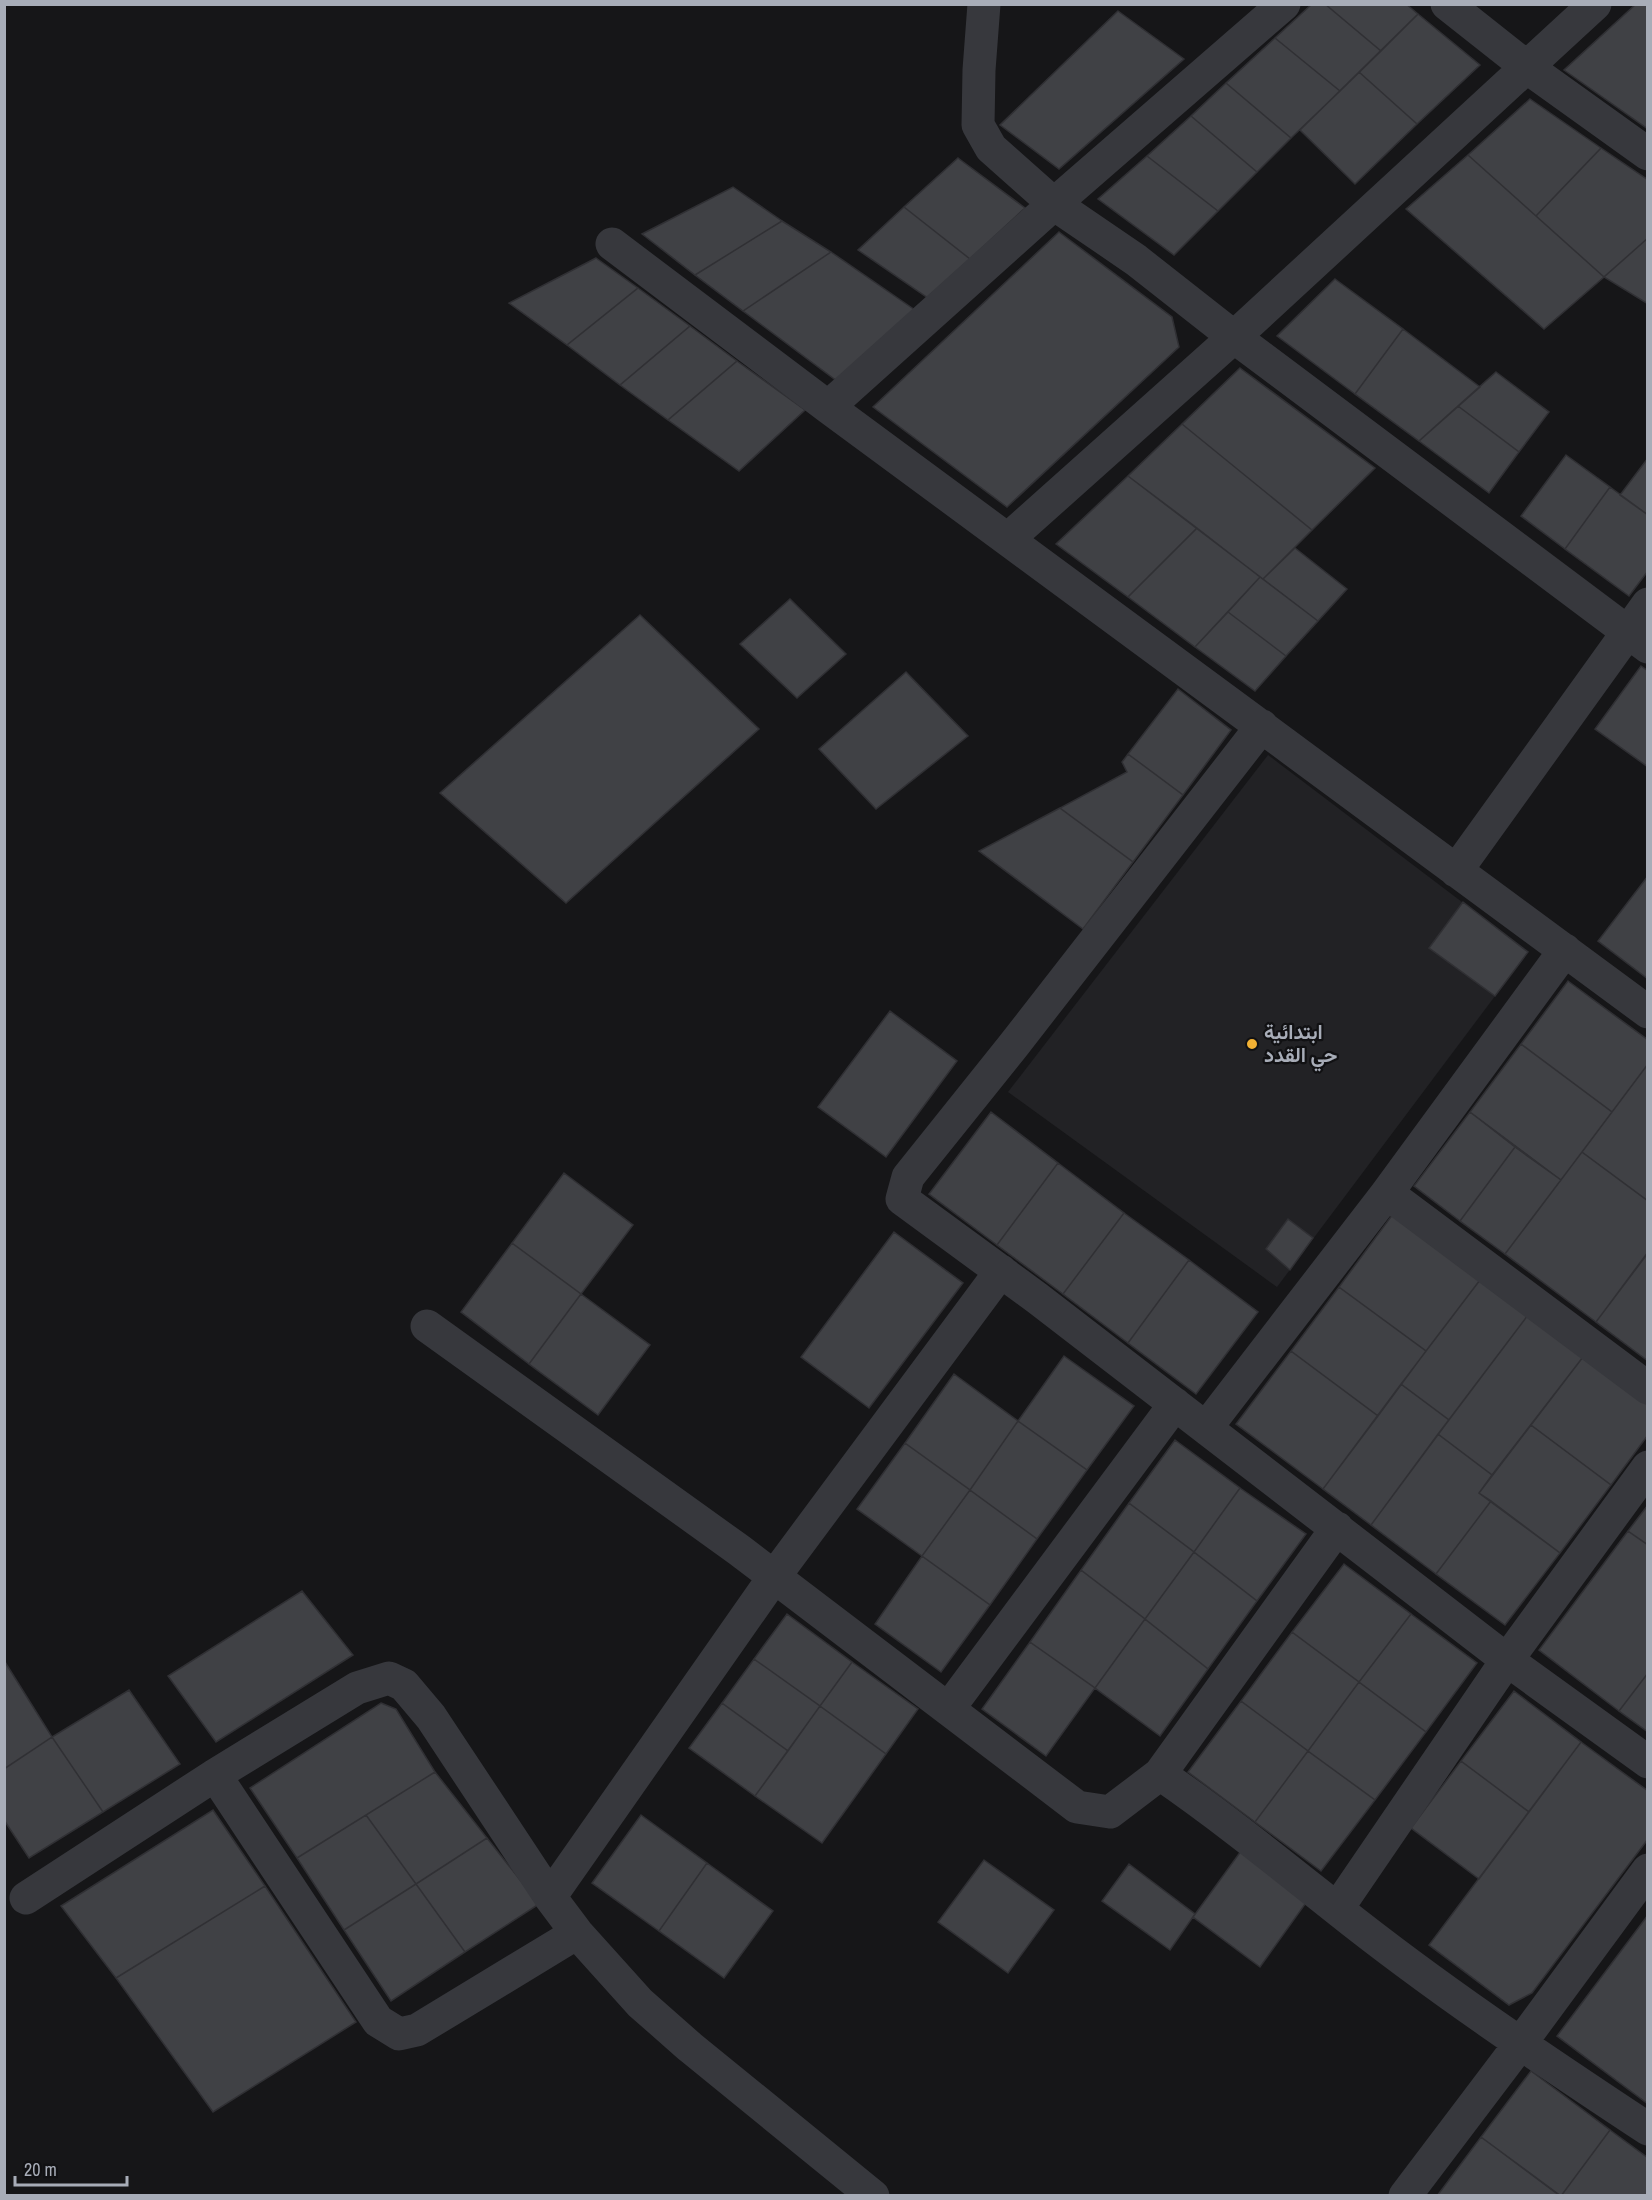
<svg xmlns="http://www.w3.org/2000/svg" width="1652" height="2200" font-family="'Archivo Narrow',Vazirmatn,sans-serif">
	<rect width="100%" height="100%" fill="#161618"/>
	<path fill="#222225" d="M1268 755 1528 952 1277 1287 1008 1092Z"/>
	<path fill="#404145" stroke="#303034" stroke-width="1.5" d="M1312 4H1325L1381 51 1340 91 1275 38Z
		M1325 4H1406L1418 14 1381 51Z
		M1636 4H1644L1648 7V129L1564 70Z
		M1118 11 1184 59 1059 169 1000 125Z
		M1418 14 1480 65 1417 124 1359 72Z
		M1275 38 1340 91 1291 138 1226 83Z
		M1359 72 1417 124 1355 184 1300 130Z
		M1226 83 1291 138 1257 172 1191 116Z
		M1530 99 1601 148 1536 216 1468 155Z
		M1191 116 1257 172 1218 211 1147 156Z
		M1601 148 1648 180V238L1604 277 1536 216Z
		M1468 155 1604 277 1544 329 1406 209Z
		M1147 156 1218 211 1174 255 1098 199Z
		M958 158 1025 208 970 259 904 207Z
		M733 187 782 221 695 275 642 234Z
		M904 207 970 259 928 298 858 250Z
		M782 221 831 252 743 311 695 275Z
		M1059 232 1172 317 1179 347 1007 507 873 407Z
		M1648 238V304L1604 277Z
		M831 252 915 310 837 381 743 311Z
		M596 258 638 288 567 345 509 303Z
		M1335 279 1403 329 1355 394 1277 336Z
		M638 288 690 326 620 385 567 345Z
		M690 326 737 361 668 420 620 385Z
		M1403 329 1480 387 1419 441 1355 394Z
		M737 361 805 410 739 471 668 420Z
		M1240 368 1375 468 1312 530 1182 424Z
		M1496 372 1549 412 1519 452 1458 406Z
		M1458 406 1519 452 1489 493 1419 441Z
		M1182 424 1312 530 1263 579 1128 476Z
		M1566 455 1610 487 1565 549 1521 516Z
		M1648 458V515L1620 495Z
		M1128 476 1197 528 1128 597 1056 544Z
		M1610 487 1648 515V571L1629 596 1565 549Z
		M1197 528 1260 577 1195 647 1128 597Z
		M1295 548 1347 589 1318 621 1263 579Z
		M1260 577 1318 621 1286 656 1228 612Z
		M790 599 846 654 797 698 740 644Z
		M1228 612 1286 656 1255 691 1195 647Z
		M640 615 759 729 566 903 440 793Z
		M1641 666 1648 671V767L1595 729Z
		M906 672 968 736 876 809 819 749Z
		M1178 689 1231 730 1183 795 1128 754Z
		M1128 754 1183 795 1133 862 1060 808 1127 772 1122 762Z
		M1060 808 1133 862 1083 929 979 851Z
		M1648 876V979L1598 941Z
		M1463 902 1528 952 1495 996 1429 948Z
		M1463 902 1528 952 1495 996 1429 948Z
		M1568 981 1648 1040V1064L1612 1112 1521 1044Z
		M890 1011 957 1061 886 1157 818 1107Z
		M1521 1044 1612 1112 1561 1180 1470 1112Z
		M1648 1064V1201L1582 1152Z
		M991 1112 1058 1163 997 1245 929 1194Z
		M1470 1112 1515 1147 1460 1221 1414 1186Z
		M1515 1147 1561 1180 1505 1254 1460 1221Z
		M1582 1152 1648 1201V1253L1596 1322 1505 1254Z
		M1058 1163 1124 1213 1063 1294 997 1245Z
		M564 1173 633 1225 581 1294 512 1243Z
		M1124 1213 1189 1260 1128 1343 1063 1294Z
		M1393 1214 1480 1280 1426 1351 1339 1287Z
		M1288 1219 1313 1238 1290 1270 1266 1249Z
		M894 1232 963 1283 869 1408 801 1357Z
		M512 1243 581 1294 529 1364 461 1312Z
		M1648 1252V1361L1596 1322Z
		M1189 1260 1258 1312 1196 1394 1128 1343Z
		M1480 1280 1528 1315 1449 1420 1401 1384Z
		M1339 1287 1426 1351 1378 1416 1291 1351Z
		M581 1294 650 1345 598 1415 529 1364Z
		M1528 1315 1583 1357 1492 1475 1438 1434Z
		M1291 1351 1378 1416 1323 1489 1236 1424Z
		M1064 1356 1134 1406 1087 1470 1018 1421Z
		M1583 1357 1648 1405V1435L1611 1485 1531 1425Z
		M954 1374 1018 1421 970 1490 905 1443Z
		M1401 1384 1449 1420 1371 1525 1323 1489Z
		M1018 1421 1087 1470 1037 1539 970 1490Z
		M1531 1425 1611 1485 1560 1553 1479 1493Z
		M1438 1434 1492 1475 1479 1493 1491 1501 1436 1574 1371 1525Z
		M1175 1440 1240 1488 1194 1552 1129 1503Z
		M905 1443 970 1490 922 1556 857 1509Z
		M1240 1488 1306 1534 1257 1601 1194 1552Z
		M970 1490 1037 1539 990 1605 922 1556Z
		M1491 1501 1560 1553 1505 1625 1436 1574Z
		M1129 1503 1194 1552 1145 1619 1081 1570Z
		M1648 1505V1545L1628 1531Z
		M1628 1531 1648 1545V1673L1619 1711 1539 1650Z
		M1194 1552 1257 1601 1208 1669 1145 1619Z
		M922 1556 990 1605 941 1672 875 1624Z
		M1344 1564 1411 1614 1359 1682 1292 1632Z
		M1081 1570 1145 1619 1095 1688 1030 1642Z
		M302 1591 353 1655 216 1742 168 1676Z
		M787 1614 852 1662 820 1706 754 1659Z
		M1411 1614 1477 1663 1426 1732 1359 1682Z
		M1145 1619 1208 1669 1160 1736 1095 1688Z
		M1292 1632 1359 1682 1308 1751 1241 1701Z
		M1030 1642 1095 1688 1046 1756 982 1709Z
		M754 1659 820 1706 788 1751 722 1703Z
		M5 1662 52 1737 4 1769V1662Z
		M852 1662 918 1709 886 1754 820 1706Z
		M1648 1673V1732L1619 1711Z
		M1359 1682 1426 1732 1375 1800 1308 1751Z
		M129 1690 180 1764 103 1812 52 1737Z
		M1514 1691 1581 1742 1529 1812 1461 1761Z
		M1241 1701 1308 1751 1255 1822 1188 1772Z
		M381 1703 396 1709 435 1772 297 1858 250 1788Z
		M722 1703 788 1751 755 1796 689 1748Z
		M820 1706 886 1754 822 1843 755 1796Z
		M52 1737 103 1812 29 1858 4 1820V1769Z
		M1581 1742 1648 1791V1839L1532 1993 1509 2005 1429 1945Z
		M1308 1751 1375 1800 1321 1871 1255 1822Z
		M1461 1761 1529 1812 1479 1879 1411 1828Z
		M435 1772 487 1838 416 1884 366 1815Z
		M213 1810 265 1886 116 1978 61 1906Z
		M366 1815 416 1884 344 1930 297 1858Z
		M641 1815 707 1863 659 1931 592 1883Z
		M487 1838 539 1904 465 1952 416 1884Z
		M1241 1851 1308 1900 1260 1967 1193 1917Z
		M984 1860 1054 1910 1008 1973 938 1922Z
		M707 1863 773 1911 724 1978 659 1931Z
		M1129 1864 1195 1914 1170 1950 1102 1901Z
		M416 1884 465 1952 391 2001 344 1930Z
		M265 1886 356 2022 213 2112 116 1978Z
		M1648 1915V2104L1557 2036Z
		M1531 2071 1610 2130 1561 2196 1481 2137Z
		M1610 2130 1648 2158V2196H1561Z
		M1481 2137 1560 2196H1437Z"/>
	<g fill="none" stroke-linecap="round" stroke-linejoin="round">
		<path stroke="#37383d" stroke-width="33" d="M984 4 979 70 978 125 991 148 1054 204 1136 260 1234 337 1648 647
			M1447 4 1528 68 1648 154
			M612 244 828 407 1648 1012
			M828 407 1054 204 1284 4
			M1008 539 1234 337 1595 4
			M1262 726 1013 1046 908 1177 902 1199 1037 1298 1507 1660 1648 1762
			M1456 871 1648 604
			M1387 1193 1648 1388
			M427 1326 739 1550 1077 1807 1110 1812 1160 1774C1221 1816 1279 1863 1337 1909 1436 1988 1542 2059 1648 2129
			M1206 1428 1387 1193 1565 950
			M949 1708 1175 1404
			M1160 1774 1337 1528
			M215 1775 378 2021 399 2034 417 2030 577 1933
			M550 1897 774 1577 1001 1271
			M26 1898 215 1775 357 1688 389 1678 404 1685 431 1717 550 1897 577 1933 640 2003 690 2047 873 2196
			M1337 1909 1507 1660 1648 1467
			M1405 2196 1520 2044 1648 1870"/>
	</g>
	<circle fill="#f2b134" stroke="#111113" stroke-width="2" cx="1252" cy="1044" r="6"/>
	<g text-anchor="middle" stroke-width="4.5" stroke-linejoin="round" paint-order="stroke">
		<g font-size="20" font-weight="bold" fill="#a8adb8" stroke="#111113" text-anchor="start">
			<text x="1264" y="1039">ابتدائية<tspan x="1264" dy="23">حي القدد</tspan></text>
		</g>
	</g>
	<rect width="1652" height="2200" fill="none" stroke="#a8adb8" stroke-width="12"/>
	<path d="M15 2176v9h112v-9" fill="none" stroke="#a8adb8" stroke-width="3"/>
	<text x="24" y="2176" font-size="18" fill="#a8adb8" stroke="#111113" stroke-width="4.5" paint-order="stroke">20 m</text>
</svg>
